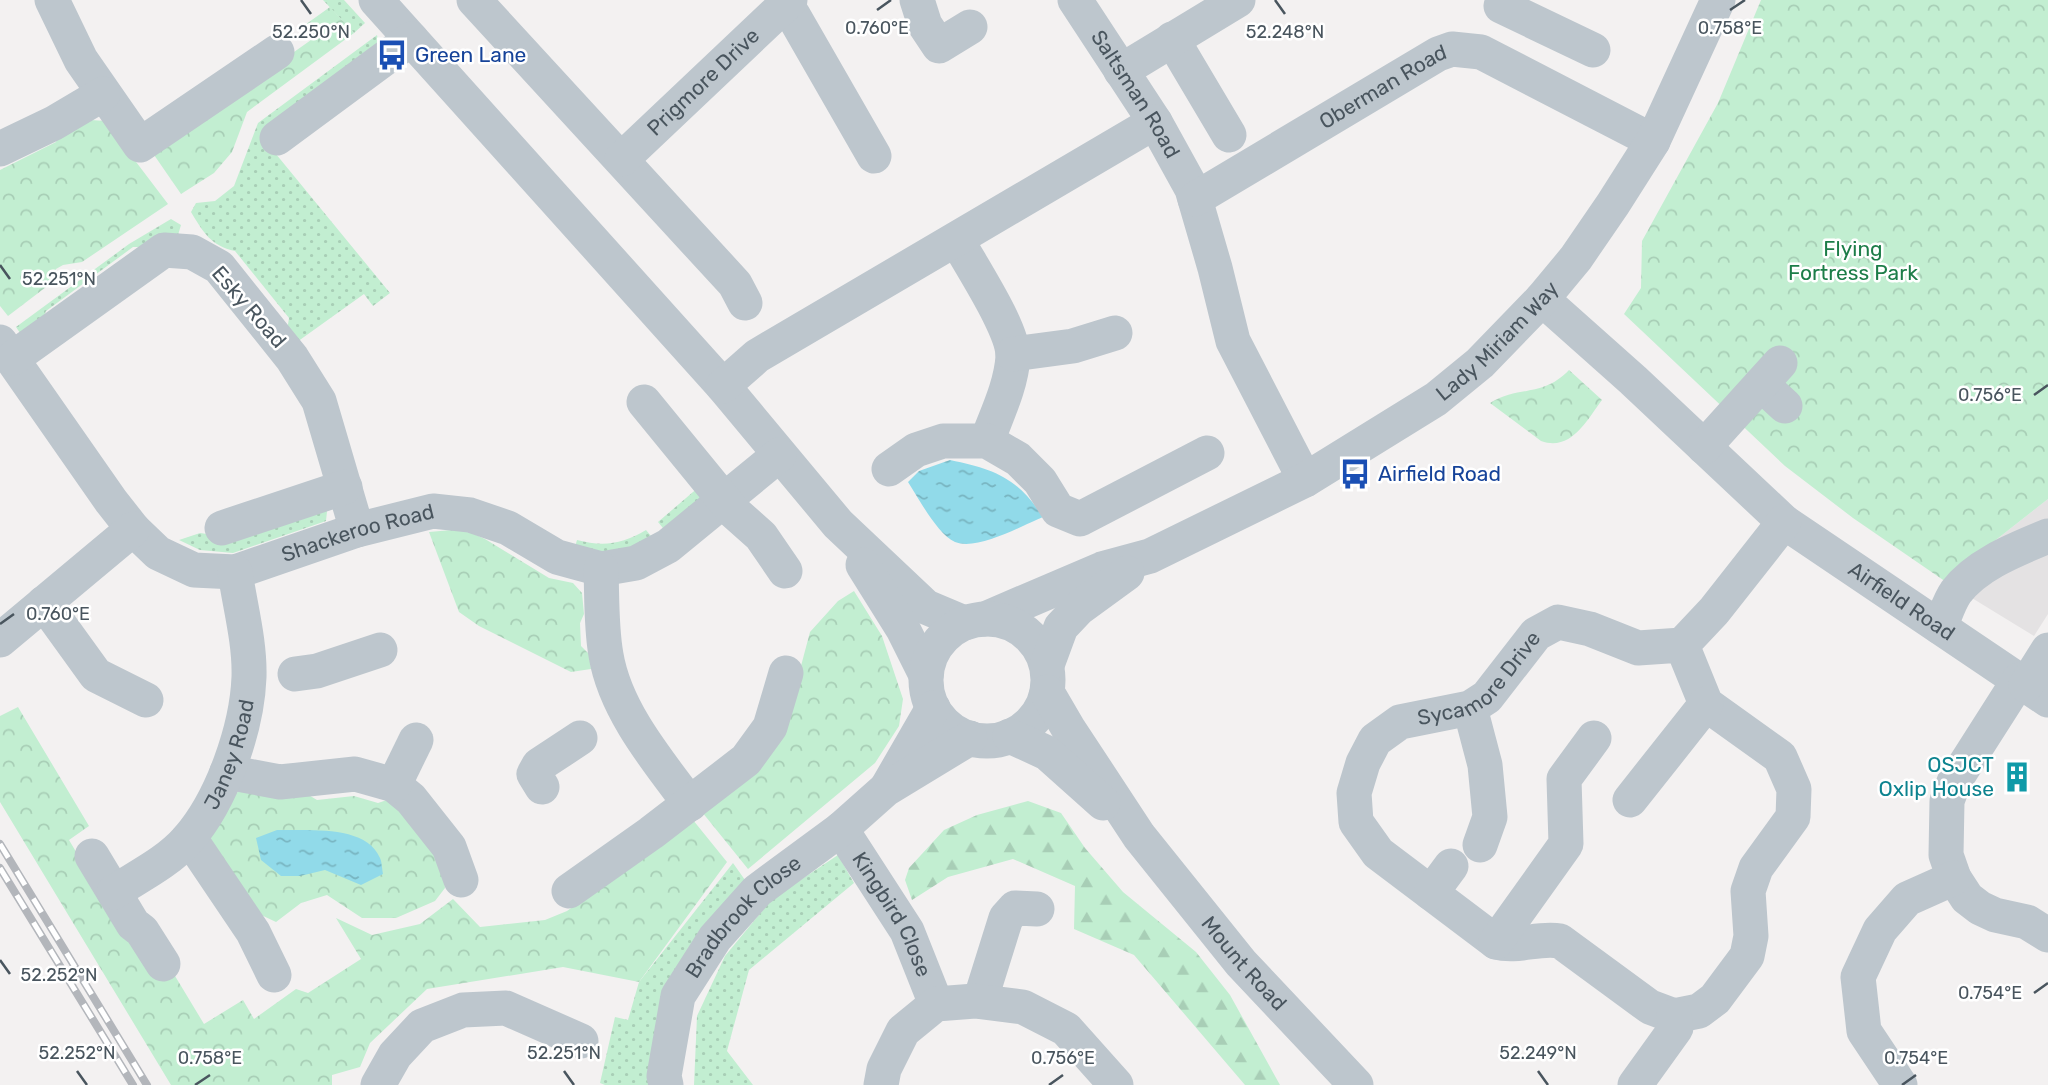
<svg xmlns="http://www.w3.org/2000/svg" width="2048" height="1085" font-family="Rubik,sans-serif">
	<defs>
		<pattern id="grass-dots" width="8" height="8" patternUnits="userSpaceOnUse" patternTransform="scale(1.75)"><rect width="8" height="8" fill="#c2eed1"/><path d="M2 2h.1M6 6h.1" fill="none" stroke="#a8ceb6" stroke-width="1.8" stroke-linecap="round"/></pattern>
		<pattern id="forest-firs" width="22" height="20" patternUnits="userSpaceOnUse" patternTransform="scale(1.75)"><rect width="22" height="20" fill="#c2eed1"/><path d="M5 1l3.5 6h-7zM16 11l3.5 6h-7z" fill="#a8ceb6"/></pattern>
		<pattern id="park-crowns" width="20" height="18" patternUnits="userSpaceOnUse" patternTransform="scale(1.75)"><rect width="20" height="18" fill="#c2eed1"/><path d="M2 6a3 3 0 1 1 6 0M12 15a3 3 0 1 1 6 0" fill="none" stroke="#a8ceb6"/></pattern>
		<pattern id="water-ripples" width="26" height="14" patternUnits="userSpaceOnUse" patternTransform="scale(1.75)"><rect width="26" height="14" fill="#91dae9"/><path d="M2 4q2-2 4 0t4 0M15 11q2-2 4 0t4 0" fill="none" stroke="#78b4c0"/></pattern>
	</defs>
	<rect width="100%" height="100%" fill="#f3f1f1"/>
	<path fill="#e4e2e3" d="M2048 499V614L2034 636 1949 584 1960 568Z"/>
	<path fill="url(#grass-dots)" d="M323 0H344L365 23 354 33Z
		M377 35 380 51 262 137 390 293 373 306 364 294 297 342 287 331 289 318 235 251C211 246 203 232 191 212L196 203 215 201 234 186 258 123Z
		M171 219 181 225 178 235 145 247H133L46 311 42 321 20 333 16 327 129 244Z
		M700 486 709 497 667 533 658 522Z
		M328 502 326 521 233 553 200 550 179 540 200 533 221 536Z
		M646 530 656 542 633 554H573L577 540C603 547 623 544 646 530Z
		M838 855 854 883 749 970 727 1051 753 1085H694L697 1016 725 956 772 899Z
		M733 863 745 880 649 1085H605L600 1083 615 1017 628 1020 639 982Z"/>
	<path fill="url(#forest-firs)" d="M1028 801 1061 813 1085 848 1123 892 1196 952 1230 995 1280 1085H1245L1134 955 1074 929 1075 886 1013 859 948 877 912 900 905 880 909 868 944 830 977 815Z"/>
	<path fill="url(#park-crowns)" d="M1761 0H2048V499L1960 568 1949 584 1853 518 1785 466 1624 314 1641 288 1642 241 1718 103Z
		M330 7 354 33 247 112 232 152 214 173 181 194 152 152 311 40 302 27Z
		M91 120 105 121 168 204 82 262 63 265 56 269 50 284 8 316 0 306V170L56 142 58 134Z
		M1569 370 1602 400C1587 420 1571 452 1541 441L1490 403C1519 385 1542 398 1569 370Z
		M463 529 485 539 549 578 573 583 582 593 584 614 580 623 581 646 589 654 591 669 571 672 479 626 459 612 429 532Z
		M854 591 882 636 903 699 899 726 875 763 748 869 702 812 784 730 810 632 838 601Z
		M18 707 89 826 69 840 129 941 172 971 204 1024 243 1000 254 1019 296 989 308 993 361 959 336 918 372 935 420 924 453 899 480 927 545 920 567 911 693 820 727 862 639 982 563 967 427 989 370 1043 360 1067 332 1075V1085H171L0 802V716Z
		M244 789 307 794 317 800 354 796 378 803 390 799C412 823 444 854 445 888L435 901 396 918H362L327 895 301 903 276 922 257 913 208 843 234 794Z"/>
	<path fill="url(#water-ripples)" d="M950 460C994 469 1018 478 1043 517 1021 526 977 551 955 542 937 534 918 497 908 482L919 471Z
		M277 830C306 831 366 824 380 858 382 862 382 869 383 874L361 885 325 870 300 876H281L261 860 256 838Z"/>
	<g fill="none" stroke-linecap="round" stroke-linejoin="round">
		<g stroke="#bdc6cd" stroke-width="35">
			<path d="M52 0 81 60 140 145 277 52"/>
			<path d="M376 0 723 386 838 524 926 607 964 623"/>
			<path d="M474 0 735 284 745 303"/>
			<path d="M917 0 925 25 939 46 970 27"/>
			<path id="s1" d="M1075 0 1155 122 1192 189 1215 268 1233 341 1305 480"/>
			<path d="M784 5 793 15 874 156"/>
			<path d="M1501 6 1593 50"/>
			<path d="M1172 39 1229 135"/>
			<path d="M1121 71 1238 0"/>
			<path d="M277 138 411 39"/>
			<path d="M0 149 54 123 103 94"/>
			<path id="s2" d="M622 159 790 0"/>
			<path id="s3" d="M1195 199 1438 54 1452 49 1481 52 1653 141"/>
			<path d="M957 240C971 266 1014 330 1013 357 1011 386 997 414 987 441"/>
			<path id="s4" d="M1542 299 1633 380 1784 522 2048 700"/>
			<path id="s5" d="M0 342 111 501 133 529 158 553 194 570 235 572 357 530 433 511 470 515 508 528 557 557 601 569 636 563 668 546 779 455"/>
			<path d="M1013 354 1073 346 1115 333"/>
			<path d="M13 358 164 250 192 252 219 267 292 358 319 401 357 530"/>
			<path d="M1761 384 1785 406"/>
			<path d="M723 386 757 356 1155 122"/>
			<path d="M644 402 734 512 761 536 785 571"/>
			<path d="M1704 447 1780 363"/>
			<path d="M889 469 916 450 943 441H987L1018 459 1040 481 1058 510 1080 519 1207 453"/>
			<path d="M222 528 345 487"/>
			<path d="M863 565 903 629 926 675"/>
			<path d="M601 569C602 597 601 627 606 655 615 710 657 760 690 804"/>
			<path d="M44 603 96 675 146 700"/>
			<path id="s6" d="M985 619 1102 569 1150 556 1305 480 1436 399 1480 363 1542 299 1576 258 1613 204 1653 141 1718 0"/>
			<circle cx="987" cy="680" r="61"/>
			<path d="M1940 627C1945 616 1949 602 1956 592 1977 564 2017 549 2048 536"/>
			<path d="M0 640 133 529"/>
			<path id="s7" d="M1682 645 1706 704 1780 757 1794 789 1793 817 1756 868 1748 891 1751 936 1747 956 1715 999 1699 1011 1674 1016 1650 1007 1560 941C1538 937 1518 948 1496 942L1378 853 1356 822 1354 793 1363 763 1375 740 1400 722 1470 708 1487 697 1536 634 1558 622 1590 629 1638 648 1682 645 1714 611 1784 522"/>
			<path d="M1047 665 1061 627 1079 608 1127 573"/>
			<path d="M295 674 317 671 380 650"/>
			<path d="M2019 680 1954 782 1947 801 1946 855 1954 878 1967 898 1980 908 1995 915 2027 922 2048 935"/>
			<path d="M2026 685 2048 650"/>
			<path id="s8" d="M1047 692 1068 728 1139 836 1241 963 1356 1085"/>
			<path d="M1470 708 1485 765 1490 817 1480 845"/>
			<path d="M1010 736 1047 753 1103 803"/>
			<path d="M227 772 280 782 355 774 394 785 411 799 449 847 461 880"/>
			<path d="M394 785 416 740"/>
			<path d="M888 786 933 708"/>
			<path d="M542 787 534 774 539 765 580 738"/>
			<path d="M1630 800 1706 704"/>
			<path id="s9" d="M841 829 907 931 936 1004"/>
			<path d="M188 839 197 849 253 932 274 975"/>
			<path d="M92 856 133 924 142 931 163 964"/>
			<path d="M569 891 651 833 746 760 770 727 786 673"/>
			<path id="s10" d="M114 892C139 876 168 862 188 839 222 800 247 729 249 677 250 642 240 606 235 572"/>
			<path d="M1431 893 1451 866"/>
			<path d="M1496 942 1566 844 1564 779 1594 738"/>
			<path d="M980 1001 1006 918 1015 908 1037 909"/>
			<path d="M378 1085 395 1055 422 1026 463 1010 506 1008 581 1041"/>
			<path id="s11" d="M666 1085 664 1076 678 996 715 938 757 891 841 829 886 789 970 738"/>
			<path d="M881 1085 884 1069 903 1031 936 1004 975 1001 1023 1007 1066 1029 1116 1085"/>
			<path d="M1635 1085 1676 1028 1674 1016"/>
			<path d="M1900 1085 1864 1031 1858 977 1880 930 1907 899 1954 878"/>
		</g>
		<g stroke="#b3b6bb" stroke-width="8">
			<path id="rail" d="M0 844 147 1085
				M0 868 133 1085"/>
		</g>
		<use href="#rail" stroke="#fff" stroke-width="5" stroke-dasharray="16" stroke-linecap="butt"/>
	</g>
	<path fill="none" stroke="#49555e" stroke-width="2.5" d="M301 0 311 14M1275 0 1285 14M877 10 891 0M1730 10 1745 0M0 265 10 279M2034 395 2048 385M0 624 14 614M0 960 10 974M2034 993 2048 983M77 1071 87 1085M564 1071 574 1085M1538 1071 1548 1085M195 1085 210 1075M1049 1085 1063 1075M1902 1085 1916 1075"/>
	<defs>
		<g id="bus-bare" transform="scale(2.415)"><path d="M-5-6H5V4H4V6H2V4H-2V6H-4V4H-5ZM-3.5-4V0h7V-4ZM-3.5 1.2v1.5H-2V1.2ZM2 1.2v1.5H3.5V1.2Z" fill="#1a4fb4" stroke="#fff" stroke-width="2.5" paint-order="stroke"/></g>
		<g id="building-bare" transform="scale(2.415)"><path d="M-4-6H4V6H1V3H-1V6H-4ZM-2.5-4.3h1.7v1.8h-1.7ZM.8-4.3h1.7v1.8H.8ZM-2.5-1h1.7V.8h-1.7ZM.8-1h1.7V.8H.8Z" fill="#0f9aa8" stroke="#fff" stroke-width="2.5" paint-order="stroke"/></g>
	</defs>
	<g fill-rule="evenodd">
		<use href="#bus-bare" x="392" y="55"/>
		<use href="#bus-bare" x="1355" y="474"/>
		<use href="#building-bare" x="2017" y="777"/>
	</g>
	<g text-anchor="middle" stroke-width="5" stroke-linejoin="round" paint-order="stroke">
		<g font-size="21" fill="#164399" stroke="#fff" text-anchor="start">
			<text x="415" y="62">Green Lane</text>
			<text x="1378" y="481">Airfield Road</text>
		</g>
		<g font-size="21" fill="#49555e" stroke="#fff">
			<text dy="7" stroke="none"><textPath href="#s2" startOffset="112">Prigmore Drive</textPath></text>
			<text dy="7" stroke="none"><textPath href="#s3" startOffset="219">Oberman Road</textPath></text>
			<text dy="7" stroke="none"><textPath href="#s1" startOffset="112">Saltsman Road</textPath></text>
			<text transform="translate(249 307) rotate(49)" y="7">Esky Road</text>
			<text dy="7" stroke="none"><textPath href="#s6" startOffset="588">Lady Miriam Way</textPath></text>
			<text dy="7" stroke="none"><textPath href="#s5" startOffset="474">Shackeroo Road</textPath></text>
			<text dy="7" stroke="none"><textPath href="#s4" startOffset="471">Airfield Road</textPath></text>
			<text dy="7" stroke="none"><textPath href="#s7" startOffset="1069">Sycamore Drive</textPath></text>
			<text dy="7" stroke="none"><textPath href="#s10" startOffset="187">Janey Road</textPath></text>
			<text dy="7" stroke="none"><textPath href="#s9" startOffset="100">Kingbird Close</textPath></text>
			<text dy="7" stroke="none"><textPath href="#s11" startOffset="194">Bradbrook Close</textPath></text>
			<text dy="7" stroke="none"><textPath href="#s8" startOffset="336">Mount Road</textPath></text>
		</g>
		<g font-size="21" fill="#1c7d48" stroke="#fff">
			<text x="1853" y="256">Flying<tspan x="1853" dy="24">Fortress Park</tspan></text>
		</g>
		<g font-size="21" fill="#0d838f" stroke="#fff" text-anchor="end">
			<text x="1994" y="772">OSJCT<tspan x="1994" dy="24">Oxlip House</tspan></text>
		</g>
	</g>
	<g font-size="18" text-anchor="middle" fill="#49555e" stroke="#fff" stroke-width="5" stroke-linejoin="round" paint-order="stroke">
		<text x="1730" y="34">0.758°E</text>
		<text x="877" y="34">0.760°E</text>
		<text x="311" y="38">52.250°N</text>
		<text x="1285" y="38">52.248°N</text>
		<text x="59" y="285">52.251°N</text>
		<text x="1990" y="401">0.756°E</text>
		<text x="58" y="620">0.760°E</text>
		<text x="59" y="981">52.252°N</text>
		<text x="1990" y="999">0.754°E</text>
		<text x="77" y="1059">52.252°N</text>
		<text x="564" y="1059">52.251°N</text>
		<text x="1538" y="1059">52.249°N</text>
		<text x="210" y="1064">0.758°E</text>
		<text x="1063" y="1064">0.756°E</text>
		<text x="1916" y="1064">0.754°E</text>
	</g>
</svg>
